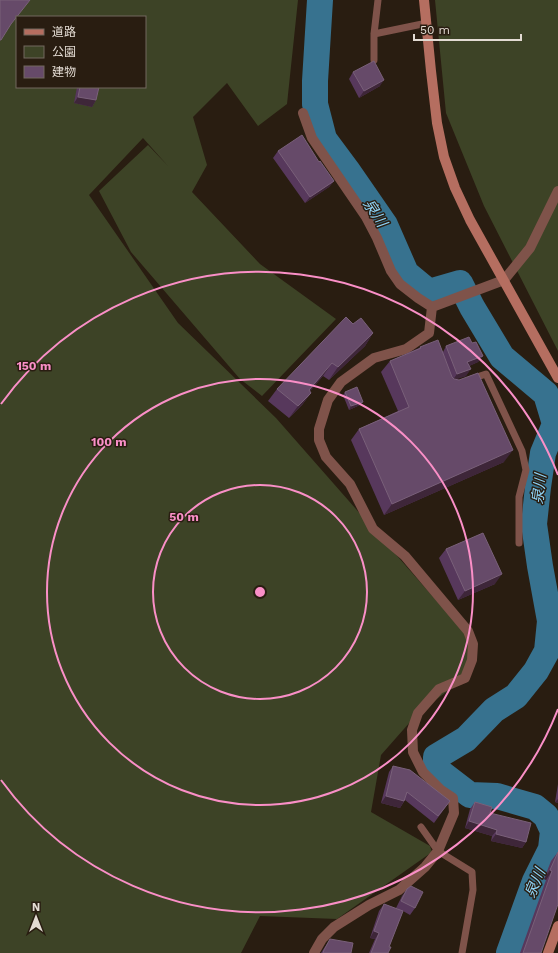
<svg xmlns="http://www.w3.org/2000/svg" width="558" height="953" font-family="'Work Sans','Noto Sans JP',sans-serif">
	<rect width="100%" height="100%" fill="#291d11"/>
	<path fill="#3d4326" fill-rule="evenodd" d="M11 0H298L287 104 258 126 227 83 193 117 207 165 192 192 260 264 336 319 262 396 240 379 131 252 99 191 148 145 168 166 143 138 89 195 178 323 276 418 471 640 465 678 418 713 381 755 371 812 430 846 432 852 337 919 260 916 241 953H0V36ZM17 17H145V87H17Z
		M435 0H558V351L484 206 446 113Z"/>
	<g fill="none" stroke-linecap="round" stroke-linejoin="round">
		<path stroke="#37728f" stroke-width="26" d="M320 0 315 81V104L324 139 347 170 385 225 406 273 429 292 460 283 472 307 502 357 546 394 555 424 543 453 538 487 534 524 540 566 550 621 547 651 536 671 516 696 494 710 466 739 436 757V769L470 795 497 796 535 807 546 816 553 831 551 849 535 881 509 953"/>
		<path stroke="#7f534a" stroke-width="7" d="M374 34 427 23
			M374 60V34L378 0
			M471 379 486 374 522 451 526 470 519 497V543
			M421 827 438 851 472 872 473 890 462 953"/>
		<path stroke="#7f534a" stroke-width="10" d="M303 113 312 138 366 217 377 238 391 271 400 284 418 298 432 307
			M432 307 504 280 530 248 558 191
			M314 953 322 939 334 927 369 905 399 890 425 867 438 851 454 813 453 798 441 790 423 772 413 752 412 730 418 713 439 689 465 678 472 660 473 644 468 631 405 556 373 529 350 484 326 457 319 440V429L328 400 341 382 374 358 406 349 429 333 432 307"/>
		<path stroke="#b56e60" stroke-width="10" d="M424 0 431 71 437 123 444 157 455 188 470 220 558 378
			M548 953 558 926"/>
	</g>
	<path fill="#57385c" d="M353 72 380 86 359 98 349 79Z
		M77 87H99L96 100 92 107 74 103Z
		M278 151 319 162 334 181 329 187 305 203 273 158Z
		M353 324 373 333 365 346 329 380 323 376 310 391 311 393 302 405 289 418 268 401 277 389Z
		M472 343 483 356 478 362 469 366 466 376 455 379 504 462 384 515 351 440 359 429 398 411 381 372 390 361 419 348 420 347 443 352 446 346Z
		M345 392 363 402 360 405 349 410 343 395Z
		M446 549 495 584 458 600 439 558Z
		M393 766 450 801 434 823 405 800 400 808 381 803 389 772Z
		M558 784V803L555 802Z
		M475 802 526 842 522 848 491 841 492 836 465 828 470 809Z
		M558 852 541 953H520L546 880 544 879 551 861Z
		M407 889 415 908 410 915 403 911 389 947 388 953H369L375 939 370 938 379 911 384 904 402 911 396 908 402 896Z
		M330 939 351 953H321Z"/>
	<path fill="#3e2639" d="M384 80 380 86 359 98 364 91Z
		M78 97 96 100 92 107 74 103Z
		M334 181 329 187 305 203 310 197Z
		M373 333 365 346 329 380 338 367Z
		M483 356 478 362 463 369 467 362Z
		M332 363 323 376 301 402 309 390Z
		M471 369 466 376 452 381 457 374Z
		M311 393 302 405 289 418 298 406Z
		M363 402 360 405 349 410 351 406Z
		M513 450 504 462 384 515 392 504Z
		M502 574 495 584 458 600 465 591Z
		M386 796 404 801 400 808 381 803Z
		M558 799V803L555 802Z
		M469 821 497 830 492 836 465 828Z
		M496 834 526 842 522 848 491 841Z
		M550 870 552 871 546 880 544 879Z
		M374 931 379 933 375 939 370 938Z"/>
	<path fill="#664a69" stroke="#796079" d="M0 0H30L11 24 1 40H0Z
		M374 61 384 80 364 91 353 72Z
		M80 87H99L96 100 78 97Z
		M302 135 319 162 320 161 334 181 310 197 278 151Z
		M346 317 353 324 361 318 373 333 338 367 332 363 309 390 311 393 298 406 277 389Z
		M469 337 472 343 476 342 483 356 467 362 471 369 457 374 446 346Z
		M438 340 452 377 454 379 459 380 478 373 513 450 392 504 359 429 409 407 390 361 421 348 420 347Z
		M357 387 363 402 351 406 345 392Z
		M483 533 502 574 465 591 446 549Z
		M393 766 410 770 450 801 438 816 407 792 404 801 386 796Z
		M475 802 492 807 490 813 531 823 526 842 496 834 497 830 469 821Z
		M558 852V904L541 953H523L552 871 550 870Z
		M411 886 423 892 415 908 401 901 407 889Z
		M384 904 403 911 389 947H391L388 953H371L379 933 374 931Z
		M330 939 353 943 351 953H323L324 950Z"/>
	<g fill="none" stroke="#fa8fc7" stroke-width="2">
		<circle cx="260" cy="592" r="107"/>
		<circle cx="260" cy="592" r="213"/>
		<path d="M558 709A320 320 0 0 1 1 780M1 404A320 320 0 0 1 558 475"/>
	</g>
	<g text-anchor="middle" stroke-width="3" stroke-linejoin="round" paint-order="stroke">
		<g font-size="15" font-style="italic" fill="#8fd4f7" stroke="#291d11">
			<text transform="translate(375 213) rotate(56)" y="5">泉川</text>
			<text transform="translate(539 489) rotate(-83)" y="5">泉川</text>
			<text transform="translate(535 883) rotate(-67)" y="5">泉川</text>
		</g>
	</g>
	<circle cx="260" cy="592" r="6" fill="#fa8fc7" stroke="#291d11" stroke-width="2"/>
	<g font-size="12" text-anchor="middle" font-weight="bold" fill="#fa8fc7" stroke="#291d11" stroke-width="3" stroke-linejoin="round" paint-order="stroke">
		<text x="34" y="370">150 m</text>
		<text x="109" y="446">100 m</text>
		<text x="184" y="521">50 m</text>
	</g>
	<rect x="16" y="16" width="130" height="72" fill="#291d11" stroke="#73695f"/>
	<rect x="24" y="29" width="20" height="6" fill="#b56e60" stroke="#73695f"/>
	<text x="52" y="36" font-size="12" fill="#e3dbd3">道路</text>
	<rect x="24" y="46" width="20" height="12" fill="#3d4326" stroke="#73695f"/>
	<text x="52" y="56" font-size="12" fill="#e3dbd3">公園</text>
	<rect x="24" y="66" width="20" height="12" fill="#664a69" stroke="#73695f"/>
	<text x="52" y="76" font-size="12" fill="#e3dbd3">建物</text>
	<g transform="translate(36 917)" stroke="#291d11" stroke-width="3" paint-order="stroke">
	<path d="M0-3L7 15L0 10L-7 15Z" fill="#e3dbd3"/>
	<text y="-6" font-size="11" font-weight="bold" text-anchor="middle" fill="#e3dbd3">N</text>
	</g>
	<path d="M414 34v6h107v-6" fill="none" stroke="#e3dbd3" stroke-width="2"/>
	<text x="420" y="34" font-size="12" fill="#e3dbd3" stroke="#291d11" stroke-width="3" paint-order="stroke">50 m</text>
</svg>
